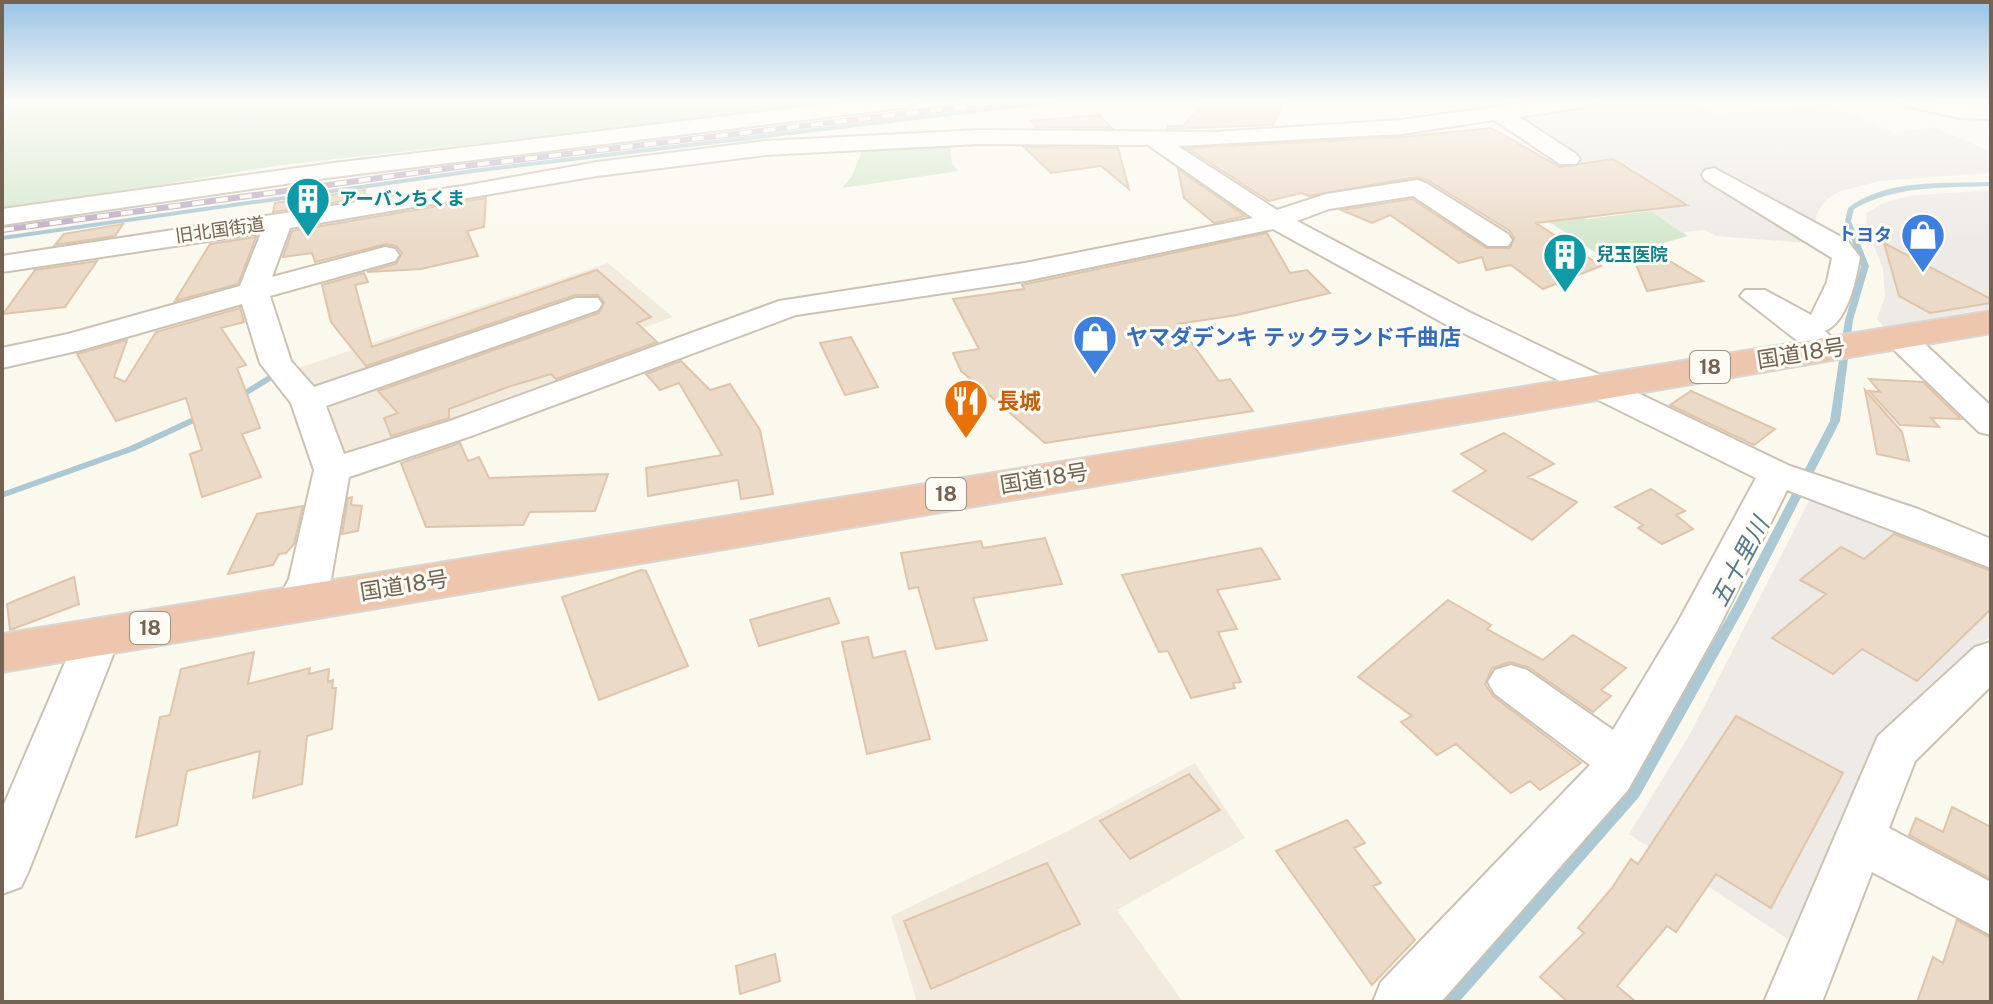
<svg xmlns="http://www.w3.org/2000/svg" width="1993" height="1004" font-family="'Public Sans','Noto Sans JP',sans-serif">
	<rect width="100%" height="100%" fill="#fbf8ee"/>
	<path fill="#f2ebdd" d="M608 263 673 317 638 330 656 349 464 422 342 456 296 369Z
		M1195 763 1245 838 1117 910 1183 1002H917L891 916 1068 831Z"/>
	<path fill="#eeeae5" d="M1618 101H1691L1717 113 1828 104 1896 133 1935 127 1991 152V173L1880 181 1838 192 1825 201 1816 215V225L1824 238 1805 243 1717 236 1705 230 1683 232 1514 120Z
		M1991 190V308L1884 327 1877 319 1885 297 1883 269 1866 225 1867 213 1881 204 1908 196Z
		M1811 497 1991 561V635L1880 734 1795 944 1629 834 1690 734Z"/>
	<path fill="#d4e8cd" d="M2 101H875L281 165 2 211Z
		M950 147 952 164 959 171 842 188 852 176 862 151Z
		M1507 164 1587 219 1651 211 1688 236 1650 247 1596 253 1554 225 1526 211Z"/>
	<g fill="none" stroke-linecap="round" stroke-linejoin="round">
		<path fill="#acc8d3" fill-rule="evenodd" d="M1040 101 1052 102 1049 104 473 173 2 240V236L473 169Z
			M1991 182V186C1944 188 1896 185 1854 209L1851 221 1869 266 1853 320 1840 421 1745 607 1639 797 1459 1002H1441L1444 997 1629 789 1733 607 1830 421 1845 320 1861 266 1845 221 1848 208C1887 178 1944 184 1991 182Z
			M269 375 273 378 272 380 239 400 236 401 232 398Z
			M204 412 207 413 209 415 207 417 134 451 2 498V492L128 447Z"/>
	</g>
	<path fill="#ebdac7" stroke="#dec5ab" stroke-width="2" d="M1206 101H1284L1273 125 1168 129V126H1183Z
		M1099 115 1112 128 1036 127 1031 121Z
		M1491 128 1560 167 1613 159 1687 205 1536 223 1601 266 1543 289 1511 265 1486 270 1482 257 1459 263 1390 215 1372 223 1341 210 1412 199 1486 248H1510L1514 238 1510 231 1427 180 1417 177 1309 196 1301 193 1269 201 1187 148 1402 137Z
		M1024 147 1118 148 1129 189 1101 166 1051 173Z
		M1178 169 1245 216 1214 223 1184 198Z
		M365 190 364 198 273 212 275 203Z
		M486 198 484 227 467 231 478 256 421 269 367 272 396 264 402 253 396 246 386 244 315 262 312 253 283 257 292 231Z
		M123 224 115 236 55 245 64 234Z
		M1267 233 1290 273 1307 270 1330 293 1237 315 1178 324 1219 381 1230 379 1253 411 1045 443 961 371 953 353 979 349 953 299 1024 289 1022 285Z
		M256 237 238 284 175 301 210 244Z
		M1884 243 1991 299V303L1930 313 1899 296Z
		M1663 257 1703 281 1647 291 1635 262Z
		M97 261 65 307 3 314 35 270Z
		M597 270 651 317 637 323 657 342 556 379 551 374 508 387 449 409V418L391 436 384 418 398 413 378 391 599 313 604 302 598 295H575L366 366 331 322 322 285 364 273 368 282 355 285 372 347Z
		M240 308 244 322 221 328 246 365 237 368 260 428 242 434 261 477 202 497 190 454 202 450 186 398 116 421 77 354 127 340 114 377 125 382 156 332Z
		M851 337 878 387 845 395 820 343Z
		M681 361 710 390 730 384 760 430 773 494 741 499 738 480 648 496 646 468 722 455 679 383 660 390 646 374Z
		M1869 379 1923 382 1961 419 1931 418 1939 427 1900 425 1869 391 1880 392Z
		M1865 390 1902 432 1909 461 1877 454Z
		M1691 391 1775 429 1754 445 1670 405Z
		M1504 433 1554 464 1528 477 1577 502 1532 540 1453 491 1486 471 1461 454Z
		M460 443 468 461 479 457 489 478 608 474 595 511 530 512 523 525 426 527 401 463Z
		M1651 489 1685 511 1676 515 1693 529 1662 544 1638 528 1643 525 1615 507Z
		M352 497 351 505 362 506 358 531 342 534 348 498Z
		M303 506 294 544 286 553 279 554 273 565 228 574 257 514Z
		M1894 534 1991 571V609L1917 681 1862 649 1833 674 1772 638 1826 594 1800 580 1841 547 1864 559Z
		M1045 538 1062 584 973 598 987 640 936 649 918 587 909 589 901 553 981 541 983 548Z
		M1261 548 1280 579 1217 590 1237 629 1218 632 1241 682 1233 683 1235 688 1191 698 1168 651 1159 652 1122 575Z
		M641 570 646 571 688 666 599 700 562 597Z
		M74 577 79 604 10 630 7 604Z
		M829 598 839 623 759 646 750 620Z
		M1448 600 1491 625 1487 629 1543 660 1573 635 1626 668 1601 690 1611 696 1593 712 1528 667 1510 662 1492 668 1485 684 1493 696 1581 763 1540 790 1530 781 1511 793 1456 744 1437 755 1401 722 1412 716 1358 677Z
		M868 637 873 658 905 651 930 739 867 754 842 642Z
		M254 652 248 684 310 668 309 674 329 669 328 682 333 680 332 688H336L332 729 307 736 302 784 253 798 260 751 187 771 177 825 136 837 160 717 170 715 181 669Z
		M1736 716 1843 773 1771 908 1716 874 1676 932 1667 926 1617 986 1636 1002H1568L1540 977 1584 933 1578 928 1612 888 1631 859 1638 864Z
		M1189 774 1220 810 1130 859 1100 821Z
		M1952 807 1991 827V879L1909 835 1916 818 1943 832Z
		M1347 820 1365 843 1354 848 1381 883 1373 886 1415 940 1372 985 1276 851Z
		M1047 863 1080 924 931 989 904 921Z
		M1957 920 1991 938V1002H1917L1933 957 1943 963Z
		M775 954 780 981 740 994 736 966Z"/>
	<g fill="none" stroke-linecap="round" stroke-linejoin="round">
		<g stroke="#ccc2b4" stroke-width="4">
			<path id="minor" d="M851 101H920L909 107 334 177 2 225V209L334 163Z
				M1535 101H1595L1584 107 1519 117 1576 154 1580 159 1576 164H1560L1494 120 1402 134 1178 146 1277 210 1326 194 1417 180 1426 183 1508 234 1512 240 1508 246H1488L1413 196 1329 209 1297 221 1469 312 1790 466 1918 509 1991 539V568L1787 490 1718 629 1628 790 1441 1002H1373L1381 982 1590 765 1495 694 1488 682 1495 670 1511 665 1527 670 1613 730 1678 622 1756 478 1447 325 1273 229 1025 281 796 315 474 435 349 477 331 579 313 613 298 617 283 613 277 602 289 579 314 470 291 403 260 363 242 304 81 350 2 368V348L68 334 240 286 261 233 2 272V256L469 185 597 162 765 141 979 130 1214 132 1402 120ZM979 144 1148 145 1253 218 1025 263 779 301 450 421 344 454 326 406 598 310 602 304 598 298H576L314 387 291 361 270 296 395 261 399 255 395 249 385 247 272 277 290 228 597 176 765 155Z
				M1903 101 1991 105V119L1960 118 1906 106Z
				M1714 168 1847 240 1860 257C1856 280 1848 321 1825 331L1840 346 1835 353H1813L1740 296 1745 290H1765L1811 315 1827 282 1832 258 1705 180 1702 175 1705 170Z
				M1900 329 1911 331 1991 406V435L1979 432 1889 345 1884 338 1889 331Z
				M98 621 113 626 120 637 29 870 21 887 2 894V809L76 637 83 626Z
				M1991 642V686L1915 761 1889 828 1991 882V935L1872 872 1822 1002H1764L1878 736 1975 647Z"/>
		</g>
		<g stroke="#dbd6d2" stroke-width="4">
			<path id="highway" d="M1991 311V333L2 672V634Z"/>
		</g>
		<use href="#minor" fill="#fff" fill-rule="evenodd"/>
		<use href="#highway" fill="#edc6ad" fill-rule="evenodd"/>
		<g stroke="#bdacc5" stroke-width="6">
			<path id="rail" d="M2 230 465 166 1012 101"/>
		</g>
		<use href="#rail" stroke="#fdfbf4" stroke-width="4" stroke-dasharray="12" stroke-linecap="butt"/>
	</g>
	<linearGradient id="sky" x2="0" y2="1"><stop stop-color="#99c3e6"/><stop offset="0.42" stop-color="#fdfcf7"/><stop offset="1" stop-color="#fdfcf7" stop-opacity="0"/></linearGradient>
	<rect width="1993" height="242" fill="url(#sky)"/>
	<defs>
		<g id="building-pin" transform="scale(2.3)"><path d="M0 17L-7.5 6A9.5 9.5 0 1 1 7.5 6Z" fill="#0f9aa8" stroke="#fdfbf4"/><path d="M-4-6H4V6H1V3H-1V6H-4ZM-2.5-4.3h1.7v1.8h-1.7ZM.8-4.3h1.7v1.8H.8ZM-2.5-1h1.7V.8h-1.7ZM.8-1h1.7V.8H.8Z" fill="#fff"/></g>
		<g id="shop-pin" transform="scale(2.3)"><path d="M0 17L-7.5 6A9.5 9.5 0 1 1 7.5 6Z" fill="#3f7fe0" stroke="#fdfbf4"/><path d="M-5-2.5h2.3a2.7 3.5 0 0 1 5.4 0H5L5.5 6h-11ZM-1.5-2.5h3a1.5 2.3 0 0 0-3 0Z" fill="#fff"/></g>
		<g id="restaurant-pin" transform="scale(2.3)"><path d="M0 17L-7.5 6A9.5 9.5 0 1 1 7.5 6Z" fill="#e8710a" stroke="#fdfbf4"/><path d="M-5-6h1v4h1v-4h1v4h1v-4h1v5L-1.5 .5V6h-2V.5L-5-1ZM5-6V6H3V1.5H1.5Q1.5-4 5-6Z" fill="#fff"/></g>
	</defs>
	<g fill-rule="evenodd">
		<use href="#building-pin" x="308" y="199"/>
		<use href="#shop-pin" x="1923" y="235"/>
		<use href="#building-pin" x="1565" y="255"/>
		<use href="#shop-pin" x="1095" y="337"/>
		<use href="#restaurant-pin" x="966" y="401"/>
	</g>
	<g text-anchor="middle" stroke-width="6" stroke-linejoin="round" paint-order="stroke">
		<g font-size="18" font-weight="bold" fill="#0d838f" stroke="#fdfbf4" text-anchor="start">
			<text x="339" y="205">アーバンちくま</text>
			<text x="1596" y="261">兒玉医院</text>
		</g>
		<g font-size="18" fill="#746353" stroke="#fdfbf4">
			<text transform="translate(220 230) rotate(-8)" y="6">旧北国街道</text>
		</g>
		<g font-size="18" font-weight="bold" fill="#366cbe" stroke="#fdfbf4" text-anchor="end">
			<text x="1892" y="241">トヨタ</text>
		</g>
		<g fill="#fdfbf4" stroke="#9d9183" stroke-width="2">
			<rect x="1690" y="351" width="40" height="32" rx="6"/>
			<rect x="926" y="478" width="40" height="32" rx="6"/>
			<rect x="130" y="612" width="40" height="32" rx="6"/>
		</g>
		<g font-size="20" font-weight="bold" fill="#746353">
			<text x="1710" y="374">18</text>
			<text x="946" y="501">18</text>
			<text x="150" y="635">18</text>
		</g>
		<g font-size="22" font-weight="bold" fill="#366cbe" stroke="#fdfbf4" text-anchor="start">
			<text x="1126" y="345">ヤマダデンキ テックランド千曲店</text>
		</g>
		<g font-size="22" fill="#746353" stroke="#fdfbf4">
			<text transform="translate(1801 353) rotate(-9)" y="8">国道18号</text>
			<text transform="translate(1044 478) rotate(-9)" y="8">国道18号</text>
			<text transform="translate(404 585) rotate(-9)" y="8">国道18号</text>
		</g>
		<g font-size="22" font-weight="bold" fill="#c56008" stroke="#fdfbf4" text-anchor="start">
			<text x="997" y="409">長城</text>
		</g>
		<g font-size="24" font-style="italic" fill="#52798a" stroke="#fdfbf4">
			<text transform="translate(1740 562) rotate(-62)" y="8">五十里川</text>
		</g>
	</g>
	<rect width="1993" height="1004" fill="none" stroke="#746353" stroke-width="8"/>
</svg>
